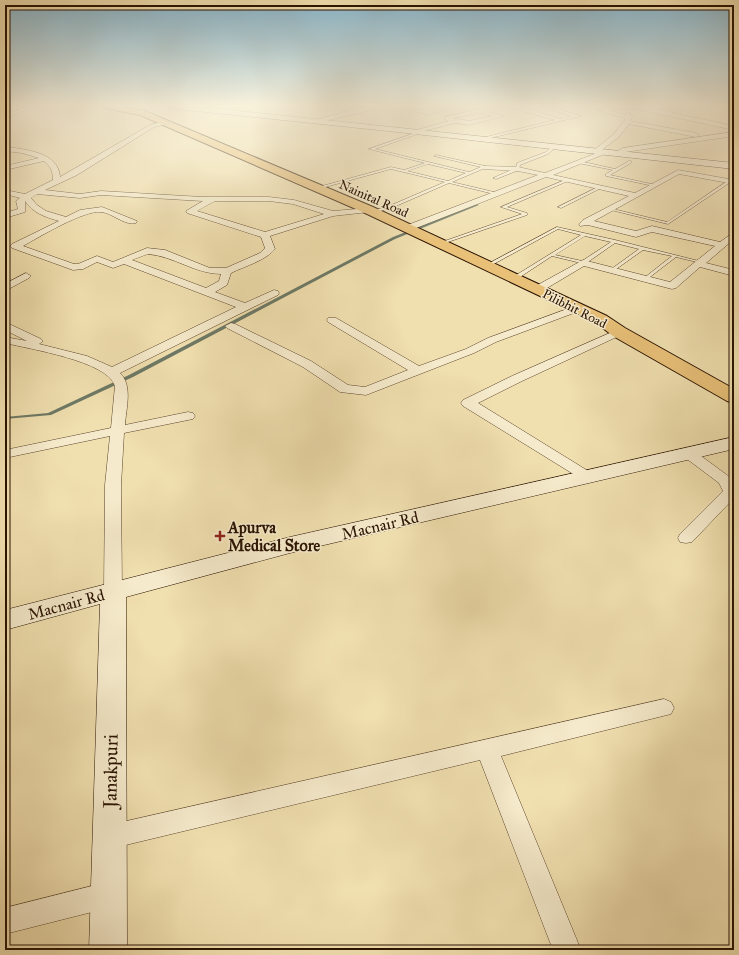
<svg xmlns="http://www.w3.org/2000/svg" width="739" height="955" font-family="'IM FELL Great Primer',serif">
	<rect width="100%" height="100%" fill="#f0dfaf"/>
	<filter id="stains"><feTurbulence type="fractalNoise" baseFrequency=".005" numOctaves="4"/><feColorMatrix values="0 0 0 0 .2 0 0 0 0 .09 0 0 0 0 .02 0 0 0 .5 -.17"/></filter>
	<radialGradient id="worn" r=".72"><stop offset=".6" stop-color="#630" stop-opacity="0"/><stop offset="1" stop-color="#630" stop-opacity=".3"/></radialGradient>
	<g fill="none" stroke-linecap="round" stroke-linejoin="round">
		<path fill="#6d7966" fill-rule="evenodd" d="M477 204 479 205 395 239 133 377 51 415 5 419V417L48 413 129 375 393 237Z"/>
		<g stroke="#5b452c" stroke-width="1">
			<path id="lane" d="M421 131 423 132 375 149 469 172 481 167 434 156 436 155 485 166V168L452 182 498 193V195L449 183 396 206 374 213H373V211L394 204 445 182 391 169 318 189 315 188 391 167 404 170 425 163 369 149ZM428 164 466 173 448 181 407 171Z
				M554 145 557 146 548 154 520 165 519 170 496 179 493 178 516 168 517 163 546 152Z
				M579 161 615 169 629 161H631V163L610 175 656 185 654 186 606 176V174L613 170 578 163Z
				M565 180 568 181 507 207 527 213V215L442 244 439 243 522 214 501 207Z
				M729 180 732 181 668 224 607 209 609 208 667 222Z
				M598 187 601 188 561 208 558 207Z
				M557 227 615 240 703 262 701 263 676 257 646 280H644V278L672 256 643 250 612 272H610V270L639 249 615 243 585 264 552 256 517 279H513V277L581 235 558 229 490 266 486 265ZM585 236 611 242 582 261 555 255Z"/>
		</g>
		<g stroke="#5b452c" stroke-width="1">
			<path id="street" d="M30 106H38L5 118V114Z
				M375 106H388L316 123 313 121 350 110Z
				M398 106C408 106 417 110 427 111 436 112 448 106 459 106L428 115Z
				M511 106H522L520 107 561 119 571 116 551 110 550 108 555 106H568L558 109 581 116 482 140V138L555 120 511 108Z
				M614 106H640L734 126V130L640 110 618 109 608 110 626 115 627 113H631L632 117 630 121 696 133 699 135 696 137 629 124 619 137 599 152 605 150 608 152 607 153 553 175 635 193 678 170 734 180V184L679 174 594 221 636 231 652 226 720 242 734 232V239L706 263 734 270V276L700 267 676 288 672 289 584 266 542 291H534L533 289 534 287 583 260 670 282 715 246 652 232 636 237 588 225 580 226 579 224 583 220 629 196 546 177 411 230 408 231 404 228 405 226 538 175 518 171 484 169 480 167 482 166 518 167 545 173 597 153 593 151 614 134 625 120V118L597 110Z
				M686 106H696L671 113 668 111Z
				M479 109 504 116 469 125 455 123 416 133 413 131 449 121 445 119V117ZM479 113 493 116 469 121 453 118Z
				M165 121 167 122V124L154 127 77 175 45 190 80 194 101 191 202 197H269L294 200 333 211 369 208 373 210 369 212 333 216 270 236 275 249C265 261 245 266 231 273L227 285 215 292 245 303 274 290 278 291 279 293 278 295 120 373C133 385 126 409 125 425L188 412 193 413 195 416 193 419 188 420 124 433 121 485 122 592 119 597 113 598 107 597 104 592 105 485 110 436 5 458V450L111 428 115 386C108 361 29 349 5 343V337L27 341 5 330V322L41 339 43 341 39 344 87 356 112 367 236 307 124 264 113 268 97 262 83 269 73 270 12 248 10 246 12 244 59 221C45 217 33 213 25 201V212L5 218V213L18 209 16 201 20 198 5 194V190L25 194 53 180C53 172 51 167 44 161L5 170V166L39 158 22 153 5 151V147C24 149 59 152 60 177L150 125ZM37 194 80 198 101 195 203 201 186 211 187 213 261 237 265 248 260 253 226 268H210L165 250 147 248 113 262 97 256 78 264H74L23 246C39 237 84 210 101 212 113 213 124 226 136 223L137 221 102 207 80 210 66 217 46 211 37 205 31 198ZM215 201H269L293 204 324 214 265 232 197 211ZM148 254C174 256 195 274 221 274L219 281 206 288 132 260Z
				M734 132V136L625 152 617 155 614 153 623 148Z
				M26 273 31 276 29 278 5 291V284Z
				M578 305 582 306 583 308 582 310 496 342 474 353 366 395 340 392 303 367 227 328 225 326 231 323 235 324 311 361 348 385 365 387 408 370 328 322 327 320 328 318H336L419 366 466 349 488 338Z
				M619 329 623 330 625 332 623 334 520 382 478 403 593 474 595 477 593 480 588 482 583 480 463 406 461 403 463 400 512 376Z
				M688 449 693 450 731 478 734 482V498L692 542 686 543 680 542 678 538 680 534 723 491 719 483 683 456 681 453 683 450Z
				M664 699 671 702 674 708 671 714 501 756 581 950H553L480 760 109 849 100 845 97 837 100 829 109 825Z
				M108 882 117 886 121 895 117 904 108 908 5 934V908Z"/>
		</g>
		<g stroke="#291200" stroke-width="1">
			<path id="secondary" d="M164 106H191L734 163V169L397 132 168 108Z
				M734 437V449L290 553 126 597 127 950H89L100 604 5 630V610L290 537Z"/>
		</g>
		<g stroke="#291200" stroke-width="2">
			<path id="highway" d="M101 106H118L145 111 373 207 607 316 625 328 734 389V403L727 401 613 336 595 322 365 213 140 115 105 108Z"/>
		</g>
		<use href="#lane" fill="#f5eacb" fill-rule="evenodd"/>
		<use href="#street" fill="#f5eacb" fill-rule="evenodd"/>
		<use href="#secondary" fill="#f5eacb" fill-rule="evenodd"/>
		<use href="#highway" fill="#e8c078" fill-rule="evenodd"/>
	</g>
	<linearGradient id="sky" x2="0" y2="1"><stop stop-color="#89b8cf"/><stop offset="0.44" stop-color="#f8f1db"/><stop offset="1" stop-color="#f8f1db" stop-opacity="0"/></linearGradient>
	<rect width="739" height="240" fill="url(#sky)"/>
	<path fill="#8f2418" stroke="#f5eacb" stroke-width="1.5" d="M218 530h4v4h4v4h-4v4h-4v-4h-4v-4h4z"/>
	<g text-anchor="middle" stroke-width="3" stroke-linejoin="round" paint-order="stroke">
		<g font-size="13" fill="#291200" stroke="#f5eacb">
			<text transform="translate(374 198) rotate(24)" y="5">Nainital Road</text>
			<text transform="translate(575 308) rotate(27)" y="5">Pilibhit Road</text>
		</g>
		<g font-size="16" fill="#291200" stroke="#f5eacb">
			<text transform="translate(380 525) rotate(-13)" y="6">Macnair Rd</text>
			<text transform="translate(66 604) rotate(-15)" y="6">Macnair Rd</text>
		</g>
		<g font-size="16" font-weight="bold" fill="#291200" stroke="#f5eacb" text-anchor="start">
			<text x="228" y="533">Apurva<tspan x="228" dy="18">Medical Store</tspan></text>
		</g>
		<g font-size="19" fill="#291200" stroke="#f5eacb">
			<text transform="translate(110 771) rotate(-89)" y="7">Janakpuri</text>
		</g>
	</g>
	<rect width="739" height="955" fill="none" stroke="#f0dfaf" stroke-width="20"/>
	<rect x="6" y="6" width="727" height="943" fill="none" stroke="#291200" stroke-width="2"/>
	<rect x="10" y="10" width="719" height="935" fill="none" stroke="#291200"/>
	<rect width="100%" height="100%" filter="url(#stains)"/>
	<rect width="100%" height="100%" fill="url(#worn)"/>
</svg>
